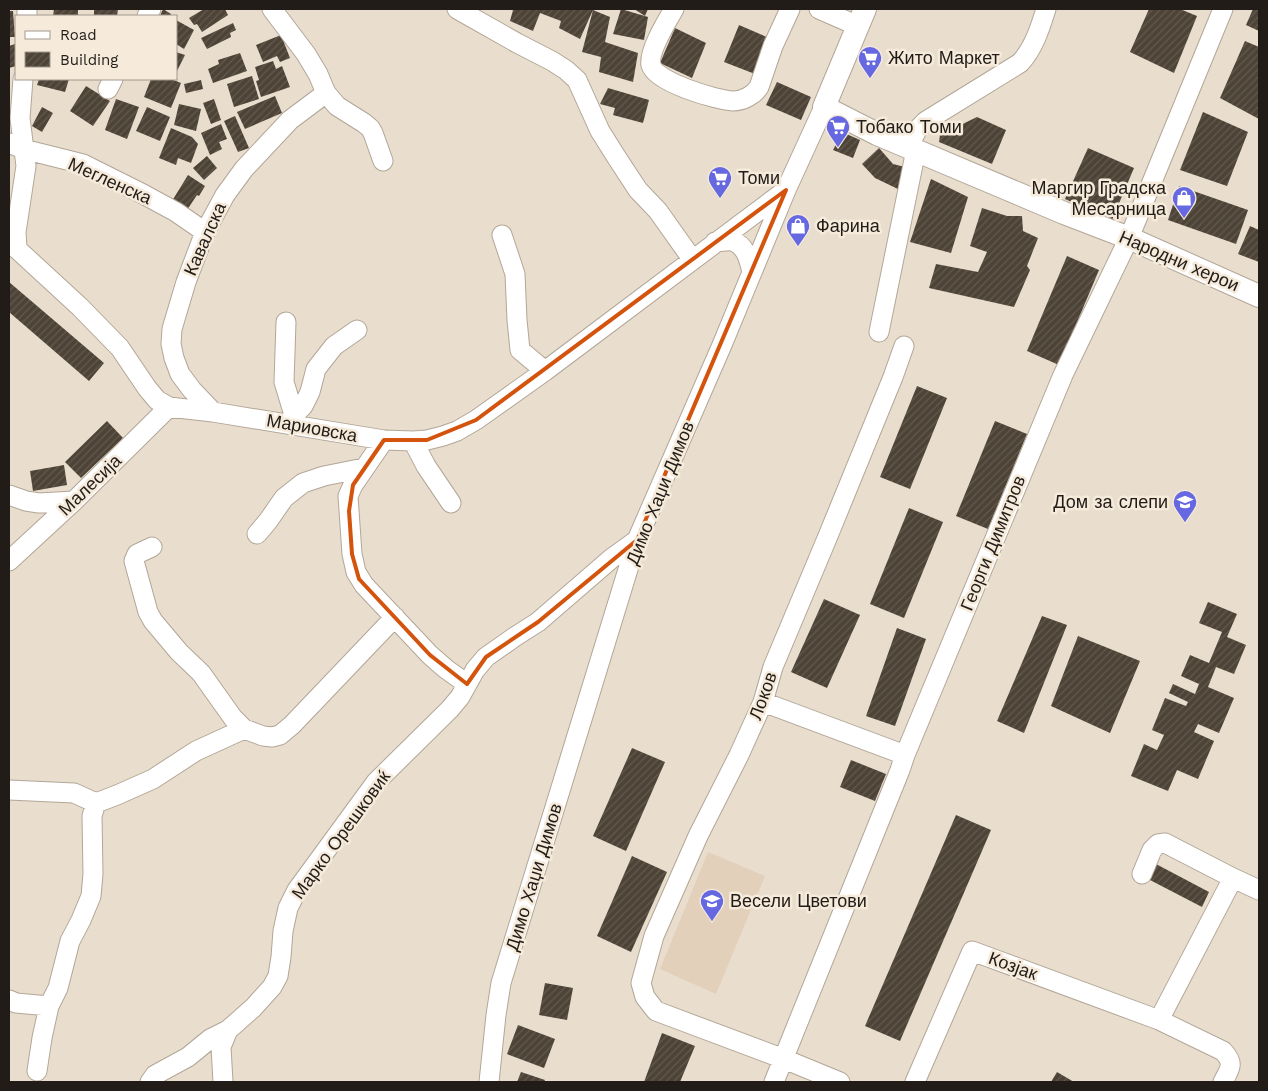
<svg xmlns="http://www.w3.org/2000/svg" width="1268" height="1091" font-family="'Work Sans',sans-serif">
	<defs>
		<pattern id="building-hatch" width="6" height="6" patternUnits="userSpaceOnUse" patternTransform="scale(1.25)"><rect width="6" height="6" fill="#4d4336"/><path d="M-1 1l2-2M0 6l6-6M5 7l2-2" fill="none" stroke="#635b50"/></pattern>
	</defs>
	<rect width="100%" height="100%" fill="#e9ddce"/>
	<path fill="#e2d0bb" d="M708 852 765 876 716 994 660 969Z"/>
	<path fill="url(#building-hatch)" d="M54 9H78V16H53Z
		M94 9H118L117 16H94Z
		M163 9 171 14 170 16H160Z
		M204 9H225L228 15 202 32 197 24 194 25 189 18Z
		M510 9H590L593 10 580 39 559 28 561 21 540 13 533 31 510 21 513 10Z
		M621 9 648 17 644 40 613 34Z
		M634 9H648L645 16Z
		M1149 9H1180L1197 16 1174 73 1130 52Z
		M1253 9H1259V31L1246 25Z
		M593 10 610 17 605 42 638 53 633 82 599 72 601 57 582 52Z
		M9 11H13L15 37H9Z
		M176 20 194 30 184 49 176 44Z
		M233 23 236 30 230 33 231 37 207 49 201 38Z
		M739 25 769 38 755 74 724 62Z
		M675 28 706 43 692 78 660 63Z
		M281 35 290 58 280 62 277 56 263 62 256 45Z
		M1245 41 1259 47V119L1220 98Z
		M15 44 16 52V66L9 68V46Z
		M176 52 185 55 176 73Z
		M240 53 247 71 213 83 208 69 219 64 218 60Z
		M273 61 276 69 282 66 290 87 261 97 256 81 259 80 255 67Z
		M252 76 259 99 234 107 227 84Z
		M39 79H69L65 92 37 85Z
		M151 79H171L181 83 171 108 144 97Z
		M201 80 203 89 186 93 184 84Z
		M777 82 811 97 801 120 766 105Z
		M86 86 110 101 93 126 70 111Z
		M608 88 649 100 643 123 613 115 615 108 600 104Z
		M275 96 282 113 245 129 237 112Z
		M116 99 139 107 127 139 105 130Z
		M214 99 221 120 211 124 203 103Z
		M179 104 201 109 196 131 174 125Z
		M42 107 53 113 42 132 32 126Z
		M147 107 170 117 160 141 136 131Z
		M1203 112 1248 132 1227 186 1180 170Z
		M235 116 249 148 238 152 224 121Z
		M977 117 1006 130 992 164 939 142 940 135Z
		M221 124 227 139 219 142 222 149 210 155 201 133Z
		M171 128 192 137 198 144 191 163 178 158 176 165 159 158Z
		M842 132 860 140 853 158 833 150Z
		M879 148 893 164 905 167 900 190 875 178 862 164Z
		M1088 148 1134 168 1112 220 1065 199Z
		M207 156 217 168 204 180 193 168Z
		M188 175 205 186 199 196 197 195 187 210 172 201Z
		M931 179 968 197 951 253 910 242Z
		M1179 186 1248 210 1236 244 1168 220Z
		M982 208 1007 216H1022L1023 231 1038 238 1027 266 1030 270 1014 307 929 288 936 264 978 272 987 252 970 246Z
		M1250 226 1259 230V262L1238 254Z
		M1067 256 1099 270 1059 365 1027 351Z
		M9 282 104 363 89 381 9 312Z
		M917 386 947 398 910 489 880 477Z
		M107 421 123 438 81 478 65 462Z
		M995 421 1027 434 988 529 956 516Z
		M64 465 67 485 33 491 30 471Z
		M909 508 943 522 904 618 870 604Z
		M824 599 860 615 827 688 791 672Z
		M1208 602 1237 614 1227 637 1246 645 1234 674 1216 667 1208 687 1234 698 1219 733 1198 724 1194 732 1214 741 1198 779 1177 770 1168 791 1131 776 1144 744 1157 750 1164 735 1152 730 1165 698 1186 706 1188 702 1169 693 1173 684 1195 694 1199 684 1181 676 1190 655 1209 663 1222 632 1199 623Z
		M1042 616 1067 625 1024 733 997 721Z
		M897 628 926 639 895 726 866 716Z
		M1078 636 1140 661 1110 733 1051 706Z
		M632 748 665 762 626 851 593 836Z
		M851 760 886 774 875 801 840 787Z
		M956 815 991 830 900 1041 865 1026Z
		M632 856 667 872 631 952 597 936Z
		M1156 864 1209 892 1202 907 1150 880Z
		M545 983 573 988 567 1020 539 1015Z
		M518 1025 555 1039 544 1068 507 1054Z
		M662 1033 695 1046 680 1082H644Z
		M521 1072 545 1080 544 1082H517Z
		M1057 1072 1074 1082H1051Z"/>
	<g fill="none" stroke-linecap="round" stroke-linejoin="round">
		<g stroke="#b2a697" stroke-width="21">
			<path id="minor" d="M27 9V16
				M272 9 306 54 318 74 326 93 337 106 364 123 370 128 373 133 383 161
				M457 9 517 43 552 61 566 70 577 80 600 131 617 158 638 190 658 211 692 259
				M674 9C667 21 648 52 651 65 655 82 716 100 733 101 743 101 754 95 759 87L773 46 790 9
				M819 9 858 26
				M147 16 151 9
				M23 79 20 118 26 166 16 232 17 249 80 307 120 348 147 388 157 400 169 407 213 412 384 440 413 441 427 440 443 436 457 431 476 420 545 371 786 190
				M108 89 113 79
				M9 143 23 149 83 164 143 194 176 212 205 232
				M908 147 917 130 926 121 1020 63C1034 48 1040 28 1046 9
				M502 235 515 274 517 320 520 350 545 371
				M715 242C720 242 728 240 732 241 746 245 749 260 752 272
				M286 322 284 382 294 415V424
				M879 332 916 150
				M213 412 192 390 180 374 174 358 171 344 172 329 186 282 205 232 225 195 244 169 290 120 326 93
				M294 415 303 406 310 392 316 369 334 346 357 330
				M384 440 353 485 348 496 352 554 356 572 364 585 430 655 446 669 467 684
				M413 441 426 466 451 503
				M9 495 26 501 39 503 74 501
				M257 534 268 521 284 498 303 483 324 476 364 468
				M152 547 137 554 134 561 148 612 153 621 179 652 201 673 233 718 244 729 263 736 272 737 280 735 292 725 395 617
				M9 561 74 501 169 407
				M763 702 905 755
				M9 790 74 793 96 803 117 795 153 779 196 751 244 729
				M1142 874 1152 850 1158 844 1165 843 1233 878 1259 890
				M9 1000 16 1003 49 1006
				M1159 1020 1233 878
				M37 1071 42 1038 49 1006 58 988 70 941 81 920 91 896 93 874 92 816 96 803
				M150 1082 155 1075 188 1057 210 1039 228 1030
				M223 1082 221 1047 228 1030 253 1008 272 987 278 976 281 957 283 931 288 908 297 890 376 782 450 709 460 697 475 670 486 657 516 636 538 622 612 558 637 540
				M489 1082 496 1015 501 983 637 540 722 345 786 190 824 107
				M774 1082 900 770 905 755 1063 375 1129 238 1223 9
				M840 1082 784 1059 656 1011 645 997 641 983 654 936 698 836 739 755 763 702 773 667 828 536 893 377 904 346
				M915 1082 972 951 1159 1020 1223 1051C1235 1064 1230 1068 1223 1082"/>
		</g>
		<g stroke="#b2a697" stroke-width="24">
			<path id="tertiary" d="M865 9 824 107 877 134 1064 213 1129 238 1259 296"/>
		</g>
		<use href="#minor" stroke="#fff" stroke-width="19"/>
		<use href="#tertiary" stroke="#fff" stroke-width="22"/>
	</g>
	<path fill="none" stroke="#d4530d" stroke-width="4" stroke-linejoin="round" d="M786 190 637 540 538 622 486 657 467 684 430 655 359 579 352 554 349 511 353 485 384 440H427L476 420Z"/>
	<defs>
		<g id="supermarket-pin" transform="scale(1.25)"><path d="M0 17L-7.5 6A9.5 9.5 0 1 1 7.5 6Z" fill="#6668e1" stroke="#f6eadb"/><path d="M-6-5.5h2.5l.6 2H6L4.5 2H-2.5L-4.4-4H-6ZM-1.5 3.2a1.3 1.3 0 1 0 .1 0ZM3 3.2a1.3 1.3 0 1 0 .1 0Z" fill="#fff"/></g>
		<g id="shop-pin" transform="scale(1.25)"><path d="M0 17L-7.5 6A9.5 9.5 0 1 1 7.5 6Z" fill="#6668e1" stroke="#f6eadb"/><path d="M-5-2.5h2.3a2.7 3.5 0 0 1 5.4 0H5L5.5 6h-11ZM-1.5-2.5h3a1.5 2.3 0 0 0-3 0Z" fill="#fff"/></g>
		<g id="school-pin" transform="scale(1.25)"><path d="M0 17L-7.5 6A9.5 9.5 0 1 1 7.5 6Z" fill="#6668e1" stroke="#f6eadb"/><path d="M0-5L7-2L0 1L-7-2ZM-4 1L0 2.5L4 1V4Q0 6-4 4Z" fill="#fff"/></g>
	</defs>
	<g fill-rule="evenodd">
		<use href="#supermarket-pin" x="870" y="58"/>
		<use href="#supermarket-pin" x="838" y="127"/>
		<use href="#supermarket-pin" x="720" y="178"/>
		<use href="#shop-pin" x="1184" y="198"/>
		<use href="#shop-pin" x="798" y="226"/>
		<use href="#school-pin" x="1185" y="502"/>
		<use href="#school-pin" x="712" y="901"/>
	</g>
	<g text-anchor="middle" stroke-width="5" stroke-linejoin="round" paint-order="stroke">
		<g font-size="18" fill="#211c17" stroke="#f6eadb" text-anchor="start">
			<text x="888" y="64">Жито Маркет</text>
			<text x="856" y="133">Тобако Томи</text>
			<text x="738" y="184">Томи</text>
			<text x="1166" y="194" text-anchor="end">Маргир Градска<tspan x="1166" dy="21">Месарница</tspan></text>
			<text x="816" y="232">Фарина</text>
			<text x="1168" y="508" text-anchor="end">Дом за слепи</text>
			<text x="730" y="907">Весели Цветови</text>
		</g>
		<g font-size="18" fill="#211c17" stroke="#f6eadb">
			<text transform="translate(110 181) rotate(24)" y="6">Мегленска</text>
			<text transform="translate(205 239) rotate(-66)" y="6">Кавалска</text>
			<text transform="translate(1179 261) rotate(23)" y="6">Народни херои</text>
			<text transform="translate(312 428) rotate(10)" y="6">Мариовска</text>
			<text transform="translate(90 485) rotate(-44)" y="6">Малесија</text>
			<text transform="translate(660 493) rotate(-68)" y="6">Димо Хаџи Димов</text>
			<text transform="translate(993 543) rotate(-68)" y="6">Георги Димитров</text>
			<text transform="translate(763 696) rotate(-70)" y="6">Локов</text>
			<text transform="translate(341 835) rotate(-54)" y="6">Марко Орешковиќ</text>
			<text transform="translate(534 877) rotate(-73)" y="6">Димо Хаџи Димов</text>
			<text transform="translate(1013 966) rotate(20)" y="6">Козјак</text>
		</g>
	</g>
	<rect width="1268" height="1091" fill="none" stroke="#211c17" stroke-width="20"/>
	<rect x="15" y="15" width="162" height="65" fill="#f6eadb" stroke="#a1988d"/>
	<rect x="25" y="31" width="25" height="8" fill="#ffffff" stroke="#a1988d"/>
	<text x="60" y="40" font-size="15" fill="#211c17">Road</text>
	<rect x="25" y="52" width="25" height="15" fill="url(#building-hatch)" stroke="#a1988d"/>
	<text x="60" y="65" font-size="15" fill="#211c17">Building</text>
</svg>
